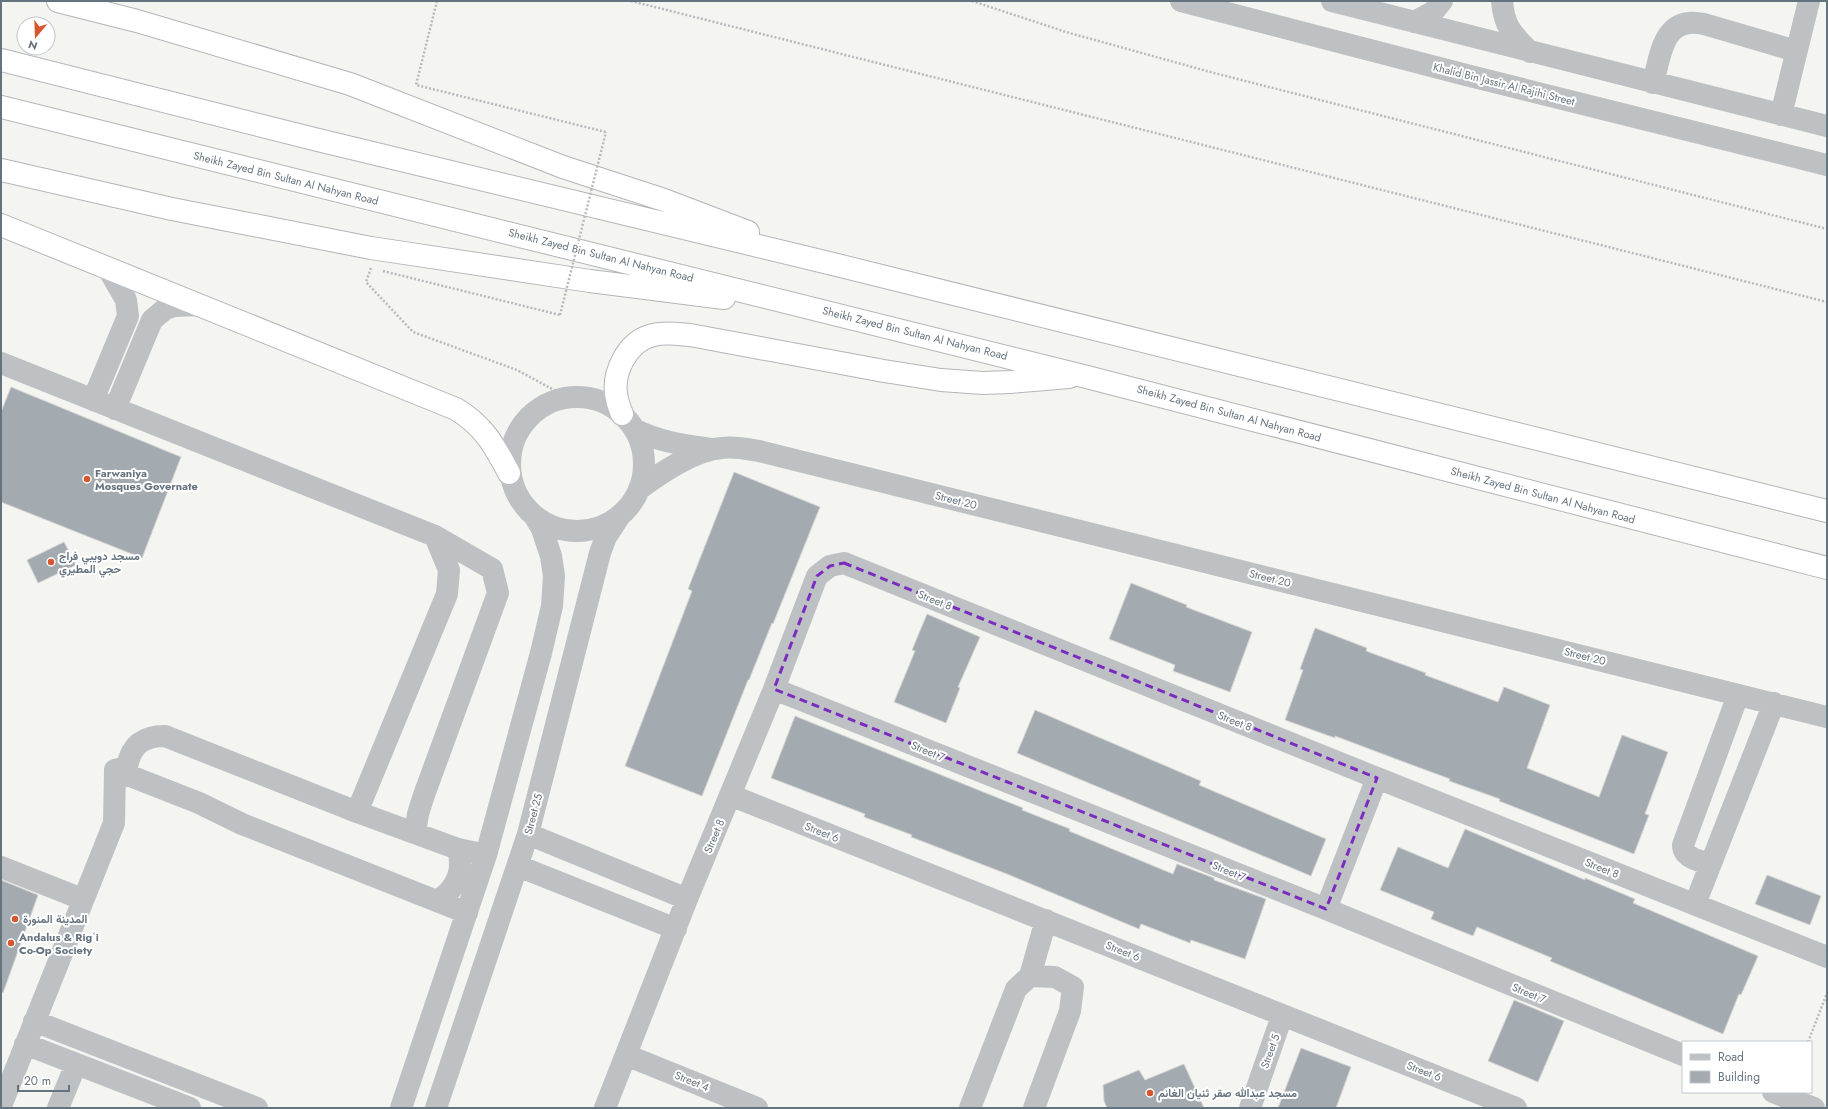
<svg xmlns="http://www.w3.org/2000/svg" width="1828" height="1109" font-family="Jost,Vazirmatn,sans-serif">
	<rect width="100%" height="100%" fill="#f4f4f0"/>
	<path fill="#a4abb0" stroke="#d5d5d3" d="M11 387 181 457 142 558 1 502V412Z
		M734 472 820 507 773 624 772 623 749 680H748L702 796 625 766 692 591 688 589Z
		M64 542 76 565 38 583 27 560Z
		M1131 583 1187 605 1186 607 1252 632 1230 692 1173 671 1175 665 1109 639Z
		M927 614 980 637 958 687 960 688 946 723 894 702 915 651 912 650Z
		M1315 628 1367 648 1366 651 1426 673 1425 675 1498 702 1504 687 1550 705 1527 768 1599 797 1622 735 1668 752 1645 814 1649 815 1634 854 1499 801 1500 799 1449 781 1450 779 1404 762 1335 736V738L1285 720 1303 670 1300 669Z
		M1035 710 1201 781 1199 785 1326 839 1311 876 1017 753Z
		M795 716 1023 808 1022 810 1070 829 1069 831 1173 874 1177 864 1214 878V880L1266 899 1245 959 1191 940 1190 943 1141 924 1139 929 1007 874 911 837 912 835 864 817 865 814 771 778Z
		M1465 829 1585 880V878L1635 899 1633 903 1758 956 1741 995 1739 994 1723 1034 1550 961 1552 958 1477 927 1473 936 1431 919 1434 912 1380 890 1398 847 1448 868Z
		M1767 875 1821 896 1810 925 1755 904Z
		M1 880 38 895 3 993 1 992Z
		M1514 1000 1564 1021 1538 1082 1488 1061Z
		M1301 1048 1351 1067 1336 1108H1278Z
		M1184 1064 1204 1108H1107L1104 1101 1103 1085 1139 1070 1145 1080Z"/>
	<g fill="none" stroke-linecap="round" stroke-linejoin="round">
		<g stroke="#b2b5b8" stroke-width="24">
			<path id="highway" d="M58 1 137 21 350 84 563 167 664 200 748 232
				M1 60 314 139 837 265 1827 511
				M1 107 1083 376 1827 568
				M1 170 172 209 371 248 590 281 724 298
				M1 225 456 409C484 426 494 445 509 473
				M622 414C620 409 618 404 617 399 611 374 627 341 653 335 666 332 678 334 690 335L884 371 941 380 983 383 1010 382 1069 377"/>
		</g>
		<path stroke="#b7babc" stroke-width="2.5" stroke-dasharray="2 2" stroke-linecap="butt" d="M437 1 416 85 606 132
			M631 1 1827 302
			M972 1 1066 32 1214 73 1827 229
			M371 268 366 282 413 332 517 370 567 397
			M383 271 560 315
			M1808 1042 1827 993"/>
		<path stroke="#bdc1c4" stroke-width="22" d="M1181 1 1470 76 1827 165
			M1332 1 1827 126
			M1502 1C1504 27 1513 35 1530 52
			M1414 22 1433 12 1442 1
			M1653 83C1661 54 1663 15 1704 24L1796 51
			M1781 115 1809 1
			M1 363 435 536 449 570 447 594 357 812
			M510 464a67 67 0 1 1 134 0a67 67 0 1 1-134 0Z
			M93 400 128 316 126 300 107 267
			M115 409 152 320 165 309 174 306 201 305
			M634 429C659 442 684 445 712 449
			M639 489C661 473 694 450 722 448 734 446 747 449 759 451L1827 717
			M774 689 1326 909 1683 1055
			M115 770 127 767C131 745 143 736 165 736L357 812 458 849 486 855
			M115 770 199 803 242 824 467 913
			M730 795 1516 1108
			M415 833 418 814 424 795 498 593 492 569 435 536
			M528 834 687 899
			M1710 864C1700 861 1683 858 1683 845L1738 695
			M518 866 676 929
			M1 867 82 899
			M437 901C457 889 464 871 458 849
			M1695 904 1774 703
			M1326 909 1377 778
			M1030 976 1055 977 1073 987 1070 1011 1034 1108
			M34 1021 257 1108
			M25 1044 190 1108
			M626 1055 757 1108
			M1773 1092 1814 1108
			M1 1106 114 823 115 770
			M58 1108 76 1064
			M401 1108 486 855 541 653 552 606 554 576 551 556 542 529 535 517
			M436 1108 528 834 600 553 606 537 619 517
			M605 1108 687 899 774 689 817 576 830 566 844 563 1377 778 1827 957
			M970 1108 1016 989 1030 976 1046 920
			M1250 1108 1282 1016"/>
		<use href="#highway" stroke="#fff" stroke-width="22"/>
		<path stroke="#b7babc" stroke-width="2.5" stroke-dasharray="2 2" stroke-linecap="butt" d="M560 315 606 132"/>
	</g>
	<path fill="none" stroke="#7b2cbf" stroke-width="3" stroke-dasharray="8 5" stroke-linejoin="round" d="M844 563 1377 778 1326 909 774 689 817 576 830 566Z"/>
	<g fill="#d6572f" stroke="#fff" stroke-width="1.5">
		<circle cx="87" cy="479" r="4"/>
		<circle cx="51" cy="562" r="4"/>
		<circle cx="15" cy="919" r="4"/>
		<circle cx="11" cy="943" r="4"/>
		<circle cx="1150" cy="1093" r="4"/>
	</g>
	<g text-anchor="middle" stroke-width="4" stroke-linejoin="round" paint-order="stroke">
		<g font-size="11" fill="#65737f" stroke="#fff">
			<text transform="translate(1504 84) rotate(14)" y="4">Khalid Bin Jassir Al Rajihi Street</text>
			<text transform="translate(286 178) rotate(14)" y="4">Sheikh Zayed Bin Sultan Al Nahyan Road</text>
			<text transform="translate(601 255) rotate(14)" y="4">Sheikh Zayed Bin Sultan Al Nahyan Road</text>
			<text transform="translate(915 333) rotate(14)" y="4">Sheikh Zayed Bin Sultan Al Nahyan Road</text>
			<text transform="translate(1229 413) rotate(15)" y="4">Sheikh Zayed Bin Sultan Al Nahyan Road</text>
			<text transform="translate(1543 495) rotate(15)" y="4">Sheikh Zayed Bin Sultan Al Nahyan Road</text>
			<text transform="translate(956 500) rotate(14)" y="4">Street 20</text>
			<text transform="translate(1270 578) rotate(14)" y="4">Street 20</text>
			<text transform="translate(935 600) rotate(22)" y="4">Street 8</text>
			<text transform="translate(1585 656) rotate(14)" y="4">Street 20</text>
			<text transform="translate(1235 721) rotate(22)" y="4">Street 8</text>
			<text transform="translate(928 751) rotate(22)" y="4">Street 7</text>
			<text transform="translate(533 814) rotate(-75)" y="4">Street 25</text>
			<text transform="translate(822 832) rotate(22)" y="4">Street 6</text>
			<text transform="translate(714 836) rotate(-67)" y="4">Street 8</text>
			<text transform="translate(1602 868) rotate(22)" y="4">Street 8</text>
			<text transform="translate(1229 871) rotate(22)" y="4">Street 7</text>
			<text transform="translate(1123 951) rotate(22)" y="4">Street 6</text>
			<text transform="translate(1529 993) rotate(22)" y="4">Street 7</text>
			<text transform="translate(1270 1051) rotate(-70)" y="4">Street 5</text>
			<text transform="translate(1424 1071) rotate(21)" y="4">Street 6</text>
			<text transform="translate(692 1081) rotate(22)" y="4">Street 4</text>
		</g>
		<g font-size="11" font-weight="bold" fill="#65737f" stroke="#fff" text-anchor="start">
			<text x="95" y="477">Farwaniya<tspan x="95" dy="13">Mosques Governate</tspan></text>
			<text x="59" y="560">مسجد دويبي فراج<tspan x="59" dy="13">حجي المطيري</tspan></text>
			<text x="23" y="923">المدينة المنورة</text>
			<text x="19" y="941">Andalus &amp; Rigʿi<tspan x="19" dy="13">Co-Op Society</tspan></text>
			<text x="1158" y="1097">مسجد عبدالله صقر ثنيان الغانم</text>
		</g>
	</g>
	<rect width="1828" height="1109" fill="none" stroke="#65737f" stroke-width="4"/>
	<rect x="1682" y="1041" width="130" height="52" fill="#ffffff" stroke="#c1c7cc"/>
	<rect x="1690" y="1054" width="20" height="6" fill="#bdc1c4" stroke="#c1c7cc"/>
	<text x="1718" y="1061" font-size="12" fill="#65737f">Road</text>
	<rect x="1690" y="1071" width="20" height="12" fill="#a4abb0" stroke="#c1c7cc"/>
	<text x="1718" y="1081" font-size="12" fill="#65737f">Building</text>
	<g transform="translate(36 36) rotate(199)"><circle r="19" fill="#ffffff" stroke="#c1c7cc"/>
	<path d="M0-3L7 15L0 10L-7 15Z" fill="#d6572f"/>
	<text y="-6" font-size="11" font-weight="bold" text-anchor="middle" fill="#65737f">N</text>
	</g>
	<path d="M18 1085v6h51v-6" fill="none" stroke="#65737f" stroke-width="2"/>
	<text x="24" y="1085" font-size="12" fill="#65737f" stroke="#ffffff" stroke-width="3" paint-order="stroke">20 m</text>
</svg>
